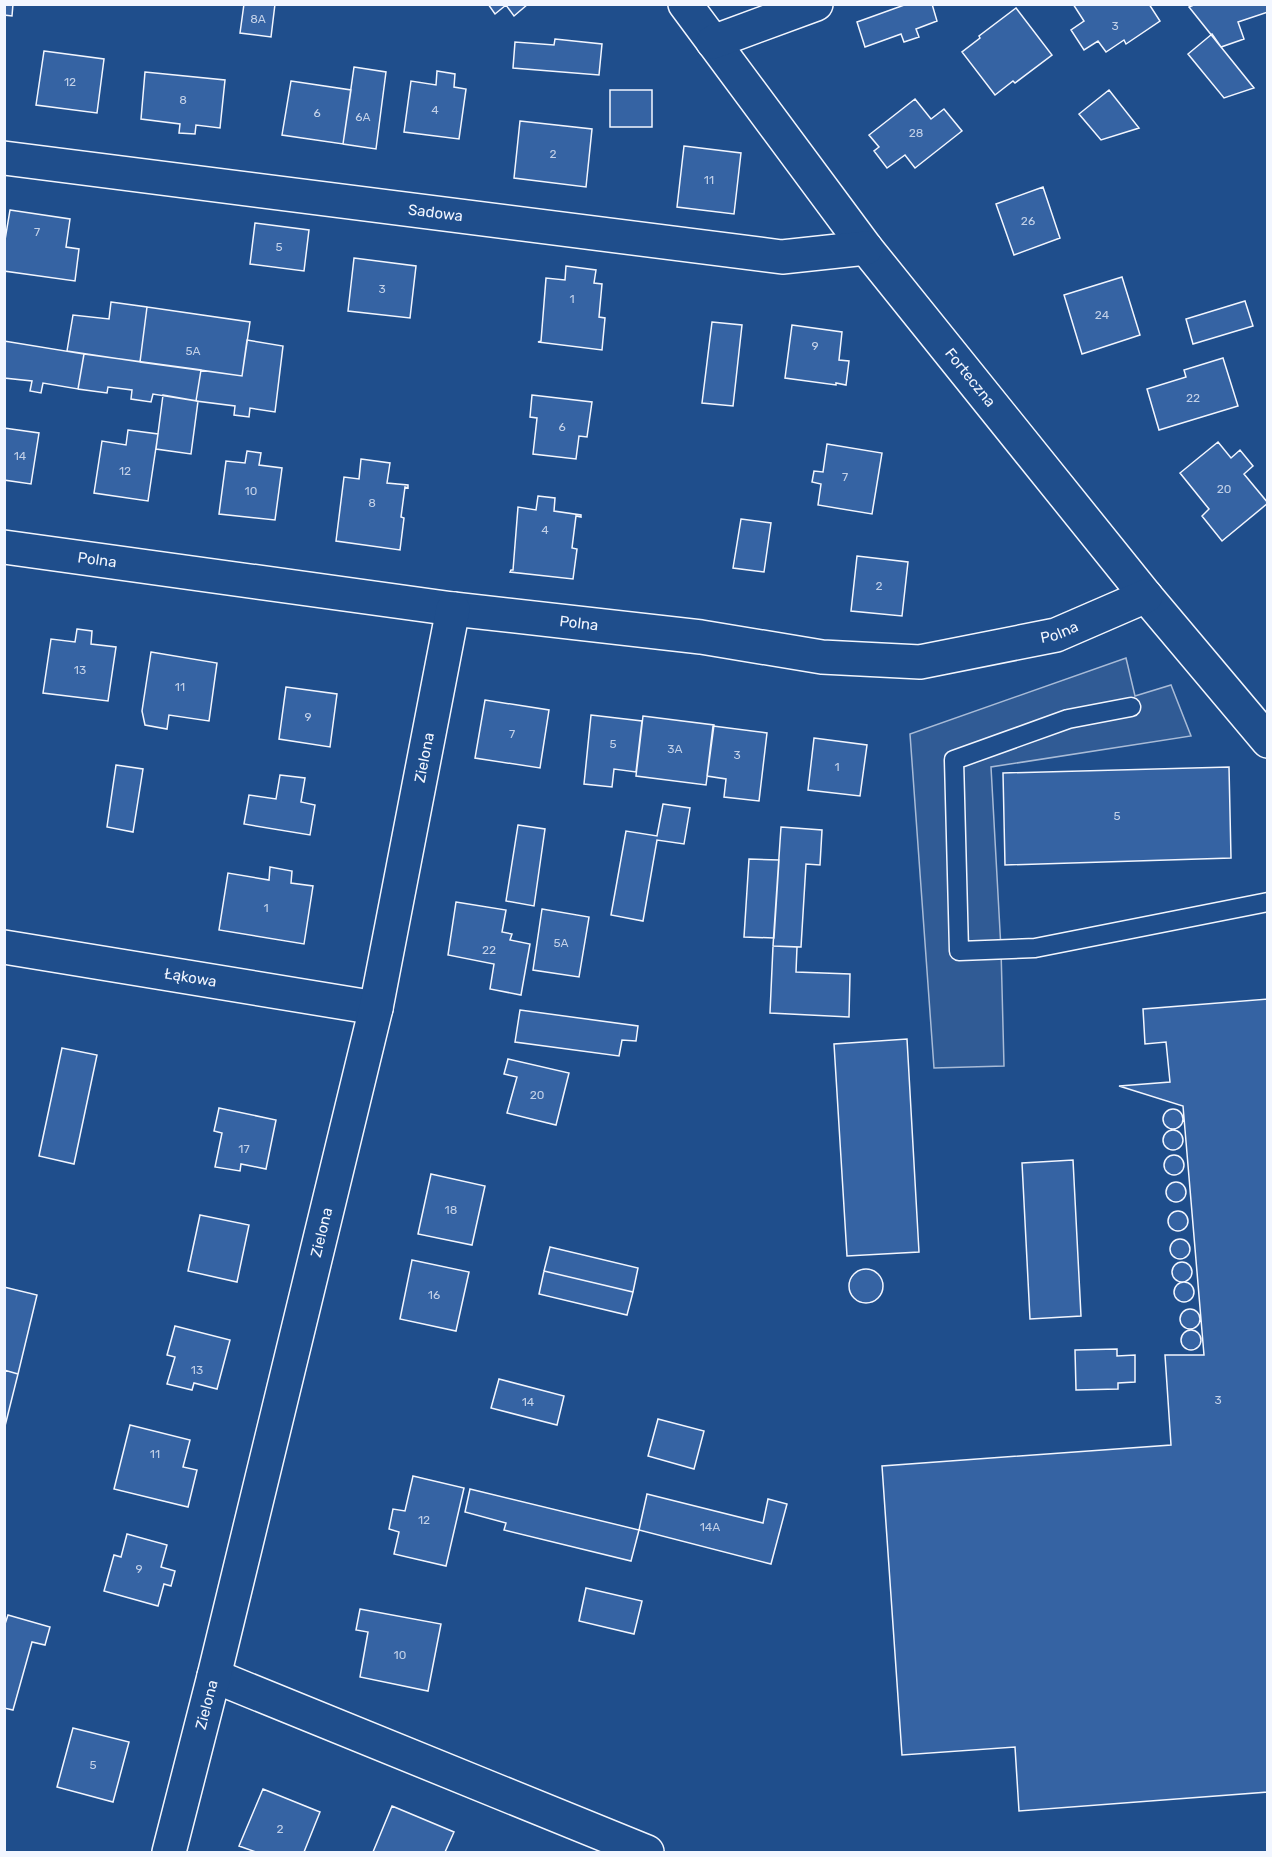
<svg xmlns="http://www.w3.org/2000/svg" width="1272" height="1857" font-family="Rubik,sans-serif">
	<rect width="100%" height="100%" fill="#1f4e8c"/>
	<path fill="#305b95" stroke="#a8bbd7" stroke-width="1.5" d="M1126 658 1135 696 1171 685 1191 736 991 767 1001 949 1004 1066 934 1068 910 734Z"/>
	<path fill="#3563a3" stroke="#f2f6ff" stroke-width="1.5" d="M4 4H13L12 16 4 15Z
		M244 4H275L271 37 240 33Z
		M488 4H528L514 16 506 5 495 14Z
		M907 4H932L937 21 916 29 919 37 904 42 901 34 865 47 857 22Z
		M1073 4H1149L1160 21 1126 44 1124 40 1106 52 1098 41 1084 50 1071 30 1084 21Z
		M1196 4H1268V12L1238 22 1244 39 1221 47 1189 7Z
		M1016 8 1052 55 1015 83 1013 81 995 95 962 52 980 38 979 36Z
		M1212 34 1221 47 1254 88 1224 98 1188 54Z
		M555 39 602 44 599 75 513 68 515 42 554 45Z
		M44 51 104 59 97 113 36 105Z
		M354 67 386 72 376 149 343 144Z
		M437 71 455 74 454 87 466 89 459 139 404 132 411 81 436 85Z
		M145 72 225 80 220 128 196 125 195 134 179 133 180 124 141 119Z
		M291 81 351 90 343 144 282 135Z
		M610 90H652V127H610Z
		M1109 90 1139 128 1101 140 1079 114Z
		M915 99 931 119 944 109 962 131 915 168 905 155 887 168 874 151 879 147 869 135Z
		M520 121 592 129 586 187 514 178Z
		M684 146 741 153 734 214 677 207Z
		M1043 187 1060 238 1014 255 996 204Z
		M10 210 70 219 66 247 79 249 75 281 4 271V246Z
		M255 223 309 230 304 271 250 264Z
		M354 258 416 266 410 318 348 311Z
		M566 266 596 270 594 283 602 284 599 317 605 318 602 350 538 342 541 341 546 278 565 280Z
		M1122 277 1140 335 1082 354 1064 295Z
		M1245 301 1253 326 1193 344 1186 319Z
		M111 302 147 307 140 362 67 351 73 315 109 319Z
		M147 307 250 322 242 376 140 362Z
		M712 322 742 325 733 406 702 403Z
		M792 325 842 332 839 360 849 361 846 385 836 383V385L785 378Z
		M247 340 283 346 275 412 250 408 249 417 234 415 235 406 196 401 201 370 242 376Z
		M4 341 84 354 78 389 43 383 41 393 30 391 32 381 4 378Z
		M84 354 201 370 196 401 153 394 151 402 131 399 132 390 108 387 107 393 78 389Z
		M1223 358 1238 406 1159 430 1147 389 1186 377 1184 370Z
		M163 395 198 401 191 454 156 449Z
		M532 395 592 402 587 437 579 436 576 459 533 454 537 418 530 417Z
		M4 428 39 433 31 484 4 480Z
		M128 430 158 434 148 501 94 493 102 441 126 445Z
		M1218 442 1231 458 1240 450 1253 466 1244 474 1268 503 1222 541 1202 516 1209 509 1180 473Z
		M827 444 882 453 872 514 818 505 821 484 812 482 814 471 823 472Z
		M247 451 261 453 259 465 282 468 275 520 219 514 226 461 245 463Z
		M361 459 390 463 387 483 408 485V488L405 487 401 517 404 518 400 550 336 541 344 477 359 479Z
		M538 496 555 498 554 511 581 515V517L576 516 572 548 577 549 573 579 510 572 511 570H513L518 507 536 510Z
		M741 519 771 523 764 572 733 568Z
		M857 556 908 562 902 616 851 611Z
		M77 629 92 631 91 644 116 647 108 701 43 693 51 639 75 642Z
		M151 652 217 663 209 721 169 715 167 729 145 725 142 711Z
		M286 687 337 694 330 747 279 739Z
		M485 700 549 710 540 768 475 758Z
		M591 715 642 721 636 772 614 769 612 787 584 784Z
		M643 716 714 725 706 785 636 776Z
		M713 726 767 733 759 801 724 797 726 779 707 776Z
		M814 738 867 745 860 796 808 790Z
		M116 765 143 769 133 832 107 827Z
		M1229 767 1231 858 1005 865 1003 773Z
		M280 775 305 778 301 802 315 805 310 835 244 824 249 795 276 799Z
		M663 804 690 808 684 844 657 840 643 921 611 915 626 831 657 836Z
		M518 825 545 829 534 906 506 901Z
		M781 827 822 830 820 865 806 864 801 947 773 946Z
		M749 859 779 860 774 938 744 937Z
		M270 867 292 871 291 883 313 886 304 944 219 930 228 873 269 880Z
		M456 902 506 910 502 932 512 934 510 940 530 944 521 995 490 989 494 964 448 955Z
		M542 909 589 917 579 977 533 970Z
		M773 946 797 947 796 972 850 974 849 1017 770 1013Z
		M1268 999V1792L1019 1811 1015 1747 902 1755 882 1466 1171 1445 1165 1355H1204L1183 1106 1119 1086 1170 1082 1166 1042 1145 1044 1143 1009Z
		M520 1010 638 1026 636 1041 622 1040 619 1056 515 1042Z
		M907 1039 919 1252 847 1256 834 1044Z
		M62 1048 97 1055 74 1164 39 1156Z
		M508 1059 569 1073 556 1125 507 1113 517 1077 504 1074Z
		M219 1108 276 1120 266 1169 241 1164 240 1171 215 1167 222 1133 214 1131Z
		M1163 1119a10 10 0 1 1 20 0a10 10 0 1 1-20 0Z
		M1163 1140a10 10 0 1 1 20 0a10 10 0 1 1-20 0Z
		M1164 1165a10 10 0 1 1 20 0a10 10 0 1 1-20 0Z
		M1073 1160 1081 1316 1030 1319 1022 1163Z
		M431 1174 485 1186 472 1245 418 1234Z
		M1166 1192a10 10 0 1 1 20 0a10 10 0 1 1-20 0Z
		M1168 1221a10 10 0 1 1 20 0a10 10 0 1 1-20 0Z
		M200 1215 249 1225 237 1282 188 1271Z
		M1170 1249a10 10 0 1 1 20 0a10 10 0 1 1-20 0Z
		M550 1247 638 1268 633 1292 544 1271Z
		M412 1260 469 1272 456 1331 400 1319Z
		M1172 1272a10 10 0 1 1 20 0a10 10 0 1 1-20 0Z
		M849 1286a17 17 0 1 1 34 0a17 17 0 1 1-34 0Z
		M544 1271 633 1292 627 1315 539 1294Z
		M1174 1292a10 10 0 1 1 20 0a10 10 0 1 1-20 0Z
		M4 1287 37 1295 18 1374 4 1370Z
		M1180 1319a10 10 0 1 1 20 0a10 10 0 1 1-20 0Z
		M175 1326 230 1340 217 1389 194 1383 192 1390 167 1384 175 1357 167 1355Z
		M1181 1340a10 10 0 1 1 20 0a10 10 0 1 1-20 0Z
		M1117 1349V1356L1135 1355V1382L1118 1383V1389L1076 1390 1075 1350Z
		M4 1370 18 1374 4 1430Z
		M499 1379 564 1396 557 1425 491 1408Z
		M658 1419 704 1431 694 1469 648 1456Z
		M130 1425 190 1440 183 1467 197 1470 188 1507 114 1489Z
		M413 1476 464 1488 446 1566 394 1554 399 1532 389 1529 393 1509 405 1511Z
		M470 1489 639 1530 631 1561 504 1530 506 1523 465 1512Z
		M647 1494 763 1523 768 1499 787 1504 771 1564 639 1530Z
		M127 1534 167 1545 161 1567 175 1571 171 1586 164 1584 158 1606 104 1591 114 1555 121 1557Z
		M586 1588 642 1601 634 1634 579 1621Z
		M360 1609 441 1624 428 1691 360 1677 368 1632 356 1630Z
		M8 1615 50 1627 45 1645 32 1642 13 1710 4 1708V1627Z
		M73 1728 129 1742 113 1802 57 1787Z
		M263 1789 320 1812 304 1852H256L239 1846Z
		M392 1806 454 1832 445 1852H373Z"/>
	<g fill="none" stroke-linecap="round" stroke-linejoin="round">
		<g stroke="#f2f6ff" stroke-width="21">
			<path id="lane" d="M1131 707 1068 719 954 760 959 951 1035 948 1268 902"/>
		</g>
		<g stroke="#f2f6ff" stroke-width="36">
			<g id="street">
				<path id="s1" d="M685 4 866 248 1146 596 1268 741"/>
				<path d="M713 42 816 4"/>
				<path id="s2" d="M4 158 782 257 866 248"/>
				<path id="s3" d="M4 547 453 609 701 637 822 657 920 662 1056 635 1146 596"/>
				<path id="s4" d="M4 947 376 1008"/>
				<path d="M214 1676 647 1852"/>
				<path id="s5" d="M169 1852 214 1676 376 1008 453 609"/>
			</g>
		</g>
		<use href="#lane" stroke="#1f4e8c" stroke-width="18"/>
		<use href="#street" stroke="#1f4e8c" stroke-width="33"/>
	</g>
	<g text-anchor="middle" stroke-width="4.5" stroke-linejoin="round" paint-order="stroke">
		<g font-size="12" fill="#c3d1e8">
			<text x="258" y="23">8A</text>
			<text x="1115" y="30">3</text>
			<text x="70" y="86">12</text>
			<text x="183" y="104">8</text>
			<text x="435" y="114">4</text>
			<text x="317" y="117">6</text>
			<text x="363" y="121">6A</text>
			<text x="916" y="137">28</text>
			<text x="553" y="158">2</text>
			<text x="709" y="184">11</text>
			<text x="1028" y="225">26</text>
			<text x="37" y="236">7</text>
			<text x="279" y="251">5</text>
			<text x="382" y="293">3</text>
			<text x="572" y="303">1</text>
			<text x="1102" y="319">24</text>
			<text x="815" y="350">9</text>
			<text x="193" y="355">5A</text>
			<text x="1193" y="402">22</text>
			<text x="562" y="431">6</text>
			<text x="20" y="460">14</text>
			<text x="125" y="475">12</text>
			<text x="845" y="481">7</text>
			<text x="1224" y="493">20</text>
			<text x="251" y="495">10</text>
			<text x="372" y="507">8</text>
			<text x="545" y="534">4</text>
			<text x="879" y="590">2</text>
			<text x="80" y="674">13</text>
			<text x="180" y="691">11</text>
			<text x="308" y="721">9</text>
			<text x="512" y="738">7</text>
			<text x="613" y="748">5</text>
			<text x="675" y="753">3A</text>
			<text x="737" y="759">3</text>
			<text x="837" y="771">1</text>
			<text x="1117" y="820">5</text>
			<text x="266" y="912">1</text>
			<text x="561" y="947">5A</text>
			<text x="489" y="954">22</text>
			<text x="537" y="1099">20</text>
			<text x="244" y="1153">17</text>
			<text x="451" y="1214">18</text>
			<text x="434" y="1299">16</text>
			<text x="197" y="1374">13</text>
			<text x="1218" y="1404">3</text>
			<text x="528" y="1406">14</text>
			<text x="155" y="1458">11</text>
			<text x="424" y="1524">12</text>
			<text x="710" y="1531">14A</text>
			<text x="139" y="1573">9</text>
			<text x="400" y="1659">10</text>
			<text x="93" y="1769">5</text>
			<text x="280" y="1833">2</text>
		</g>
		<g font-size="15" fill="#f2f6ff" stroke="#1f4e8c">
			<text dy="5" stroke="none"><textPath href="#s2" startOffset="435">Sadowa</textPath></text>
			<text dy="5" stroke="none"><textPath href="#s1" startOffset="470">Forteczna</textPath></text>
			<text dy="5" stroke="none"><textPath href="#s3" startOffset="94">Polna</textPath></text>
			<text dy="5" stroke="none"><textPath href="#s3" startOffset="580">Polna</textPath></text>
			<text dy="5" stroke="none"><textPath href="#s3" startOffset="1066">Polna</textPath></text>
			<text dy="5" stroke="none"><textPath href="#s5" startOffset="1124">Zielona</textPath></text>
			<text dy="5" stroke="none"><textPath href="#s4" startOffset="189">Łąkowa</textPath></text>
			<text dy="5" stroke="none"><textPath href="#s5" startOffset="638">Zielona</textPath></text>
			<text dy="5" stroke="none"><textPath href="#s5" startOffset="152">Zielona</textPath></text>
		</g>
	</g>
	<rect width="1272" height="1857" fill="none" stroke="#f2f6ff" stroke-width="12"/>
</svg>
